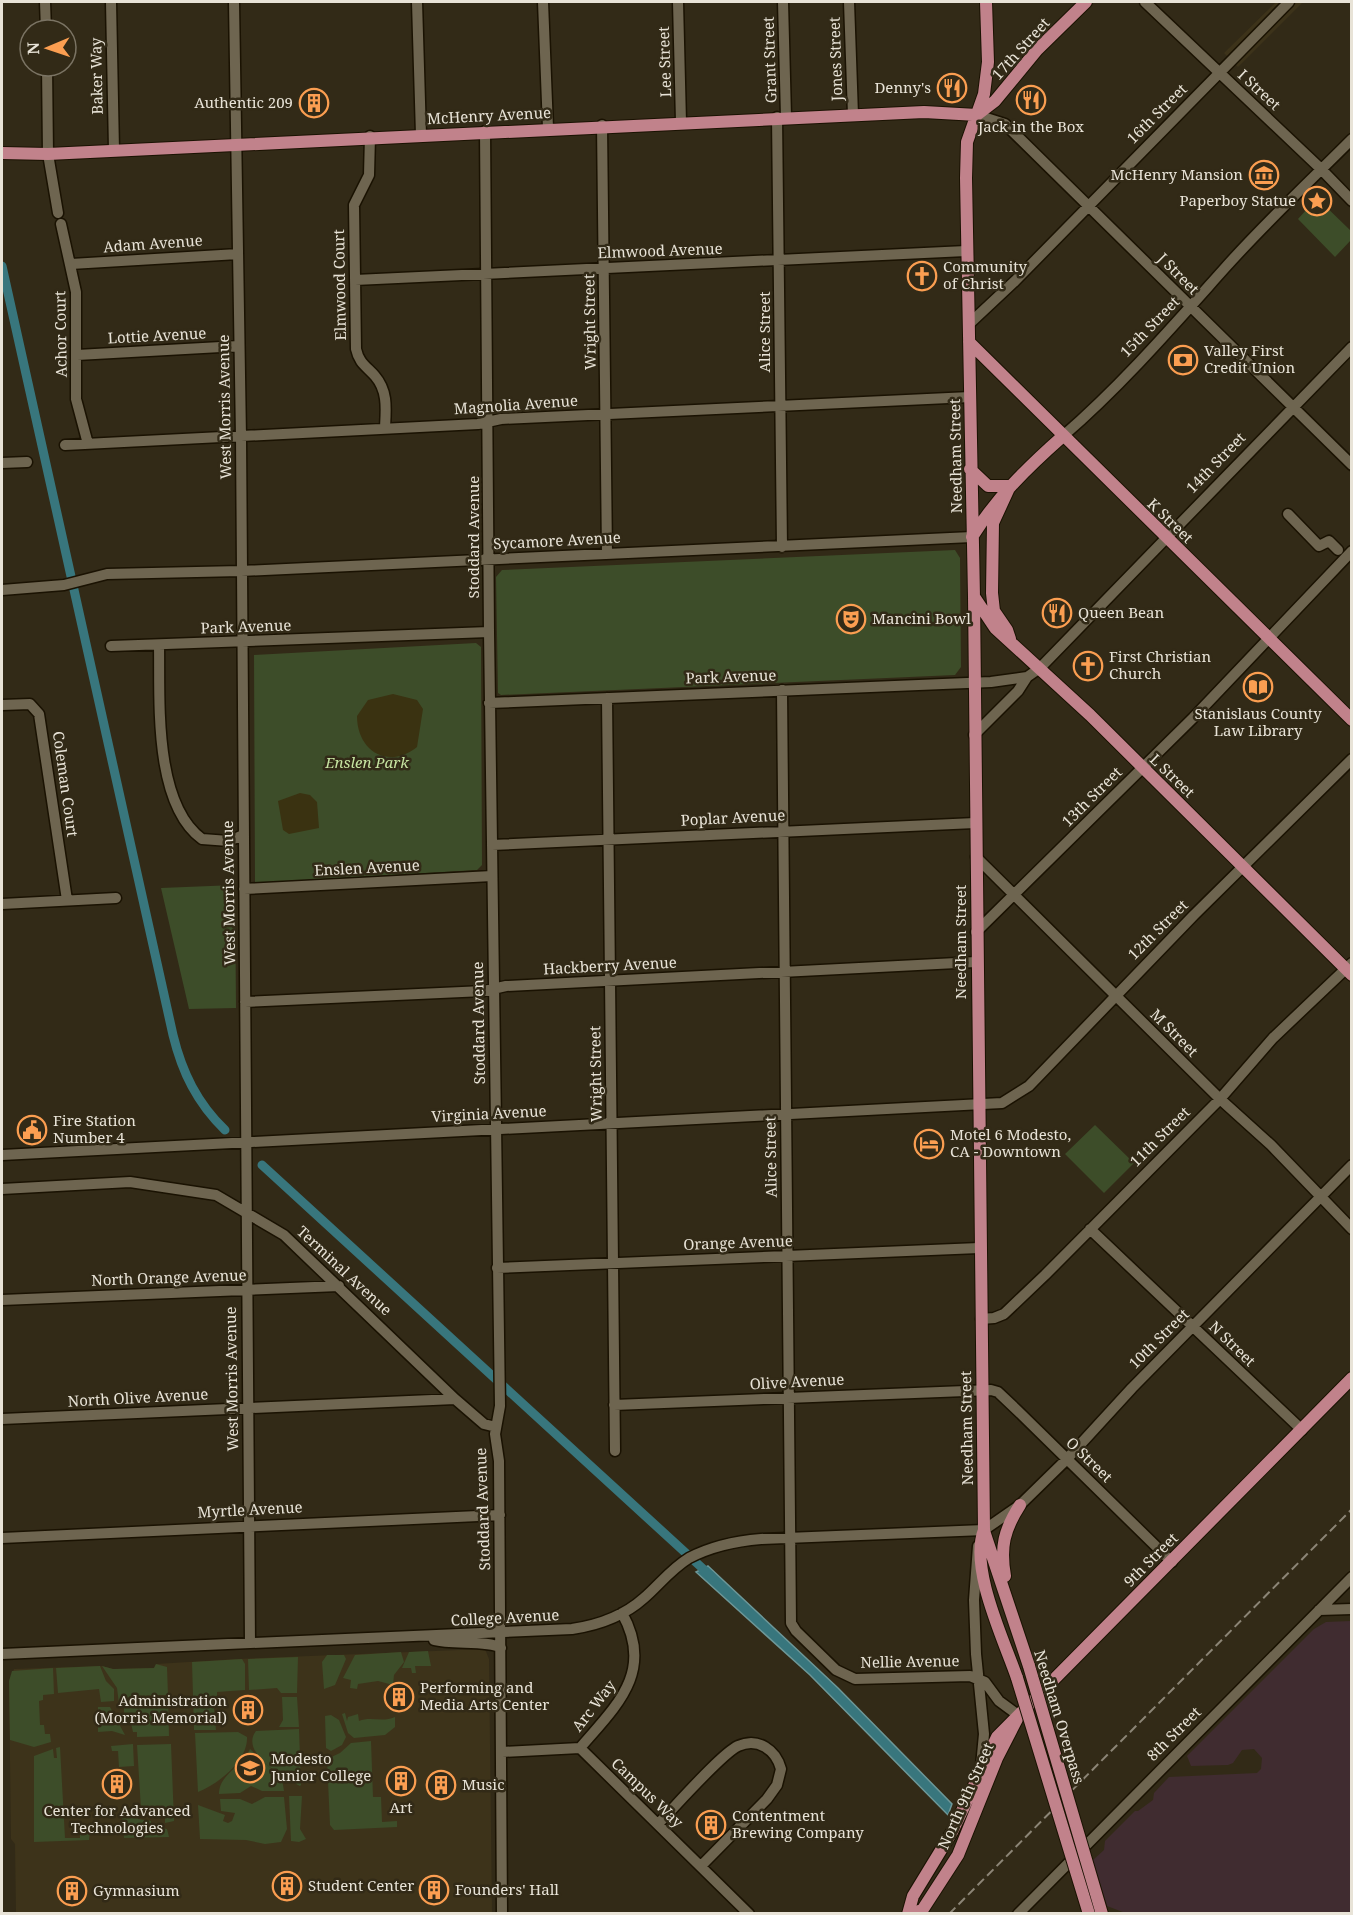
<svg xmlns="http://www.w3.org/2000/svg" width="1353" height="1915" font-family="'Noto Serif',serif">
	<rect width="100%" height="100%" fill="#322a17"/>
	<path fill="#3d331a" d="M1276 2H1303L1238 67 1224 53Z
		M485 1649 489 1659 492 1913H16L15 1844 11 1839 9 1681 14 1669 102 1666 113 1669 154 1668 156 1664 238 1659Z"/>
	<path fill="#402c30" d="M1351 1621V1913L1128 1914 1107 1906 1093 1860 1104 1850 1105 1841 1135 1811H1138L1153 1800 1154 1793 1169 1777 1257 1773 1261 1769 1262 1758 1254 1749 1242 1750 1233 1763 1228 1765 1191 1766 1187 1756 1314 1629 1326 1622Z"/>
	<path fill="#3d4d29" d="M1317 198 1351 231V240L1335 257 1298 219Z
		M955 550 960 558 961 667 955 675 501 695 498 693 496 577 502 570Z
		M476 643 481 647 482 865 477 870 255 883 254 655Z
		M235 885 236 1008 189 1009 161 888Z
		M1095 1125 1134 1163 1104 1193 1065 1154Z
		M428 1651 431 1666H415L416 1673H412L411 1668H402L409 1652Z
		M401 1652 404 1662 394 1675 393 1685 378 1681 358 1684 357 1689 350 1688 351 1680 343 1678 355 1655Z
		M327 1655H344L346 1659 335 1685 324 1689 322 1662Z
		M298 1657 297 1693H281L277 1688 249 1690 248 1659Z
		M242 1659 245 1664V1690L217 1692V1697L213 1698 216 1730H194L192 1662Z
		M156 1664 167 1667 168 1695 136 1696 131 1699V1703L119 1704 117 1688 102 1666 113 1669 154 1668Z
		M100 1666 106 1681 114 1689V1701L101 1702 99 1689 58 1693 56 1668Z
		M53 1668 54 1694 43 1695V1700L39 1701 40 1725H44L45 1734H50L51 1742 34 1747 10 1740 9 1681 12 1671Z
		M168 1697 169 1736 137 1737V1732H133L130 1719 124 1713V1706L136 1707 137 1700 141 1698Z
		M282 1697H297L299 1727H279L283 1720Z
		M98 1707H110L125 1735 112 1731 98 1732Z
		M345 1713 347 1721 348 1717 358 1714 359 1721C371 1716 382 1723 395 1717V1727L385 1735 354 1738 348 1733 342 1714Z
		M331 1715 339 1720 346 1737 342 1745 331 1751 326 1748 325 1716Z
		M299 1729 301 1785 300 1786C285 1778 239 1753 256 1731Z
		M238 1732 247 1737C248 1761 218 1784 198 1792L195 1733Z
		M371 1741 373 1797H381L382 1822 397 1821V1827L334 1830 330 1825 327 1759 340 1753 351 1743Z
		M133 1744 134 1766 119 1767 118 1751H112L111 1746Z
		M171 1744 174 1821 165 1823V1818L147 1815V1810L141 1809 137 1745Z
		M60 1747 65 1838H80V1830L90 1831 89 1840 34 1842V1756L53 1749 54 1758H57L56 1748Z
		M250 1749 282 1779 284 1791H262L251 1786 240 1793 219 1794C219 1774 242 1767 250 1749Z
		M289 1796H302L300 1829 306 1839 299 1842 291 1841Z
		M284 1797 287 1829 281 1842 265 1844 246 1840 200 1839 198 1805 225 1815 223 1821 228 1823 232 1821 235 1813 221 1811 220 1799H240L252 1804 265 1797Z
		M121 1811 139 1814 138 1819 151 1821V1826L161 1825V1828L167 1829 169 1837 124 1838Z"/>
	<path fill="#3a3211" d="M393 694 417 700 423 709 417 747C388 770 357 751 357 716L368 700Z
		M300 793 310 795 317 802 319 828 289 834 283 830 278 801Z"/>
	<path fill="#38767d" stroke="#6d9798" stroke-width="1.5" d="M708 1566 838 1688 952 1804 948 1815 810 1675 696 1572Z"/>
	<g fill="none" stroke-linecap="round" stroke-linejoin="round">
		<path stroke="#38767d" stroke-width="9" d="M2 266 173 1035C182 1072 197 1103 225 1130
			M262 1165 712 1577"/>
		<g stroke="#1a1202" stroke-width="13">
			<path id="minor" d="M45 2 46 30
				M111 2 114 150
				M234 2 241 437 250 1643
				M417 2 421 135
				M543 2 548 128
				M678 2 681 122
				M783 2 786 117
				M849 2 853 115
				M1145 2 1321 169 1352 201
				M47 66 48 154 58 213
				M977 115 1005 124 1352 465
				M777 117 782 547
				M602 125 607 554
				M485 131 489 632 500 1406 495 1434 499 1461 502 1914
				M370 136 369 175 354 205 356 349C359 363 366 366 375 376 388 391 386 409 385 427
				M61 224 76 292V399L88 444
				M71 264 238 254
				M355 280 966 251
				M969 324 1015 281 1289 2
				M77 355 239 346
				M1063 436C1121 386 1173 326 1224 269 1264 224 1309 182 1352 139
				M65 445 478 424 501 419 970 397
				M2 463 27 462
				M1288 514 1319 546 1329 541 1338 550
				M2 590 64 585 107 574 241 571 972 537
				M159 645C160 699 153 803 202 839L229 841 243 835
				M111 646 489 632
				M782 690 791 1623 796 1631 836 1670 855 1679 970 1676 985 1682 999 1701 1018 1715
				M607 698 615 1451
				M489 703 991 682 1027 677
				M2 705 30 704 39 714 67 900
				M974 735 1018 691 1027 677 1040 668 1352 347
				M492 845 975 823
				M976 857 1220 1099 1271 1145 1352 1229
				M244 889 492 876
				M2 904 116 898
				M976 932 1193 718 1352 551
				M245 1002 484 991 506 986 976 962
				M2 1155 1002 1103 1029 1086 1194 915 1352 759
				M2 1189 130 1182 216 1195 284 1235 455 1399 484 1424 496 1427
				M1090 1229 1302 1430
				M497 1268 979 1248
				M2 1300 339 1286
				M981 1319 994 1318 1004 1314 1045 1275 1220 1099 1273 1038 1352 963
				M614 1405 991 1390 998 1392 1018 1411 1172 1562
				M2 1419 455 1399
				M2 1538 500 1515
				M978 1546 974 1600 976 1654 984 1734 981 1766
				M1319 1610 1352 1609
				M434 1640C452 1645 489 1640 501 1648
				M2 1654 572 1629C599 1625 624 1616 644 1598 659 1585 671 1569 689 1558 712 1546 736 1541 761 1539L984 1530 1020 1505 1066 1460 1132 1388 1352 1165
				M580 1748C616 1706 655 1672 622 1613
				M502 1752 580 1748 749 1914
				M658 1824C674 1808 721 1754 738 1746 758 1737 776 1750 781 1769L777 1785 767 1799 701 1866
				M1018 1914 1352 1577"/>
		</g>
		<g stroke="#1a1202" stroke-width="14">
			<path id="major" d="M986 2 988 62 984 94 967 142 966 178 974 597 984 1530C969 1568 1004 1640 1017 1678
				M978 114 995 101 1037 50 1086 2
				M2 153 48 154 924 112 977 115
				M969 342 1352 720
				M970 469 988 486H1010L993 523 992 593 994 611 1007 630 1010 639
				M972 537C997 497 1028 467 1063 436
				M975 598 995 628 1090 715 1352 975
				M984 1531 1029 1666
				M1005 1576C1000 1547 1004 1530 1020 1505
				M908 1914 913 1896 952 1832 997 1737 1352 1378
				M913 1914 923 1909 958 1855 997 1758 1017 1719"/>
		</g>
		<use href="#minor" stroke="#6e6550" stroke-width="10"/>
		<use href="#major" stroke="#c1828b" stroke-width="12"/>
		<path stroke="#8c8576" stroke-width="2" stroke-dasharray="9 4.5" stroke-linecap="butt" d="M949 1914 1352 1509"/>
		<g stroke="#1a1202" stroke-width="14" stroke-linecap="butt">
			<path id="major-bridge" d="M1029 1666 1102 1914
				M1017 1678 1089 1914"/>
		</g>
		<use href="#major-bridge" stroke="#c1828b" stroke-width="12"/>
	</g>
	<defs>
		<g id="restaurant-ring" transform="scale(1.5)"><circle r="9.5" fill="#322a17" stroke="#fb9e51" stroke-width="1.5"/><path d="M-5-6h1v4h1v-4h1v4h1v-4h1v5L-1.5 .5V6h-2V.5L-5-1ZM5-6V6H3V1.5H1.5Q1.5-4 5-6Z" fill="#fb9e51"/></g>
		<g id="building-ring" transform="scale(1.5)"><circle r="9.5" fill="#322a17" stroke="#fb9e51" stroke-width="1.5"/><path d="M-4-6H4V6H1V3H-1V6H-4ZM-2.5-4.3h1.7v1.8h-1.7ZM.8-4.3h1.7v1.8H.8ZM-2.5-1h1.7V.8h-1.7ZM.8-1h1.7V.8H.8Z" fill="#fb9e51"/></g>
		<g id="museum-ring" transform="scale(1.5)"><circle r="9.5" fill="#322a17" stroke="#fb9e51" stroke-width="1.5"/><path d="M0-6L6-3V-2H-6V-3ZM-5-1h2V3h-2ZM-1-1h2V3h-2ZM3-1h2V3H3ZM-6 4H6V6H-6Z" fill="#fb9e51"/></g>
		<g id="sight-ring" transform="scale(1.5)"><circle r="9.5" fill="#322a17" stroke="#fb9e51" stroke-width="1.5"/><path d="M0-6L1.8-2.2L6-1.7L2.9 1.2L3.7 5.4L0 3.3L-3.7 5.4L-2.9 1.2L-6-1.7L-1.8-2.2Z" fill="#fb9e51"/></g>
		<g id="church-ring" transform="scale(1.5)"><circle r="9.5" fill="#322a17" stroke="#fb9e51" stroke-width="1.5"/><path d="M-1.2-6h2.4v3.5h3.3v2.4h-3.3V6h-2.4V-.1h-3.3v-2.4h3.3Z" fill="#fb9e51"/></g>
		<g id="bank-ring" transform="scale(1.5)"><circle r="9.5" fill="#322a17" stroke="#fb9e51" stroke-width="1.5"/><path d="M-6-4H6V4H-6ZM0-2.3a2.3 2.3 0 1 0 0 4.6a2.3 2.3 0 1 0 0-4.6Z" fill="#fb9e51"/></g>
		<g id="theatre-ring" transform="scale(1.5)"><circle r="9.5" fill="#322a17" stroke="#fb9e51" stroke-width="1.5"/><path d="M-5-5.5Q0-4 5-5.5V0Q5 5 0 6Q-5 5-5 0ZM-3.3-2.5H-1v1.5H-3.3ZM1-2.5H3.3v1.5H1ZM-2.8 1Q0 5.5 2.8 1Z" fill="#fb9e51"/></g>
		<g id="library-ring" transform="scale(1.5)"><circle r="9.5" fill="#322a17" stroke="#fb9e51" stroke-width="1.5"/><path d="M-6-4Q-3-5.5-.7-3.5V5Q-3 3-6 4ZM6-4Q3-5.5 .7-3.5V5Q3 3 6 4Z" fill="#fb9e51"/></g>
		<g id="civic-ring" transform="scale(1.5)"><circle r="9.5" fill="#322a17" stroke="#fb9e51" stroke-width="1.5"/><path d="M-.6-6.5H3V-4.5H.6V-3L4-1V1h2V6H-6V1h2V-1L-.6-3ZM-1.2 2.5V6h2.4V2.5Z" fill="#fb9e51"/></g>
		<g id="hotel-ring" transform="scale(1.5)"><circle r="9.5" fill="#322a17" stroke="#fb9e51" stroke-width="1.5"/><path d="M-6-4.5h1.5V1H6V5H4.5V3h-9V5H-6ZM-4 0a1.8 1.8 0 1 1 3.6 0ZM.5 0V-2.5h3Q6-2.5 6 0Z" fill="#fb9e51"/></g>
		<g id="university-ring" transform="scale(1.5)"><circle r="9.5" fill="#322a17" stroke="#fb9e51" stroke-width="1.5"/><path d="M0-5L7-2L0 1L-7-2ZM-4 1L0 2.5L4 1V4Q0 6-4 4Z" fill="#fb9e51"/></g>
	</defs>
	<g fill-rule="evenodd">
		<use href="#restaurant-ring" x="952" y="88"/>
		<use href="#restaurant-ring" x="1031" y="100"/>
		<use href="#building-ring" x="314" y="103"/>
		<use href="#museum-ring" x="1264" y="175"/>
		<use href="#sight-ring" x="1317" y="201"/>
		<use href="#church-ring" x="922" y="276"/>
		<use href="#bank-ring" x="1183" y="360"/>
		<use href="#restaurant-ring" x="1057" y="613"/>
		<use href="#theatre-ring" x="851" y="619"/>
		<use href="#church-ring" x="1088" y="666"/>
		<use href="#library-ring" x="1258" y="687"/>
		<use href="#civic-ring" x="32" y="1130"/>
		<use href="#hotel-ring" x="929" y="1144"/>
		<use href="#building-ring" x="399" y="1697"/>
		<use href="#building-ring" x="248" y="1710"/>
		<use href="#university-ring" x="250" y="1768"/>
		<use href="#building-ring" x="401" y="1781"/>
		<use href="#building-ring" x="117" y="1784"/>
		<use href="#building-ring" x="441" y="1785"/>
		<use href="#building-ring" x="711" y="1825"/>
		<use href="#building-ring" x="287" y="1886"/>
		<use href="#building-ring" x="434" y="1890"/>
		<use href="#building-ring" x="72" y="1891"/>
	</g>
	<g text-anchor="middle" stroke-width="5" stroke-linejoin="round" paint-order="stroke">
		<g font-size="15" fill="#e8e3d7" stroke="#322a17">
			<text transform="translate(1021 49) rotate(-48)" y="5">17th Street</text>
			<text transform="translate(836 59) rotate(-92)" y="5">Jones Street</text>
			<text transform="translate(770 60) rotate(-92)" y="5">Grant Street</text>
			<text transform="translate(665 62) rotate(-92)" y="5">Lee Street</text>
			<text transform="translate(97 76) rotate(-91)" y="5">Baker Way</text>
			<text transform="translate(1259 90) rotate(43)" y="5">I Street</text>
			<text transform="translate(1157 114) rotate(-45)" y="5">16th Street</text>
			<text transform="translate(489 116) rotate(-3)" y="5">McHenry Avenue</text>
			<text transform="translate(153 244) rotate(-4)" y="5">Adam Avenue</text>
			<text transform="translate(660 251) rotate(-2)" y="5">Elmwood Avenue</text>
			<text transform="translate(1178 274) rotate(45)" y="5">J Street</text>
			<text transform="translate(340 285) rotate(-91)" y="5">Elmwood Court</text>
			<text transform="translate(590 322) rotate(-91)" y="5">Wright Street</text>
			<text transform="translate(1150 327) rotate(-46)" y="5">15th Street</text>
			<text transform="translate(765 332) rotate(-90)" y="5">Alice Street</text>
			<text transform="translate(61 334) rotate(-91)" y="5">Achor Court</text>
			<text transform="translate(157 336) rotate(-3)" y="5">Lottie Avenue</text>
			<text transform="translate(516 405) rotate(-4)" y="5">Magnolia Avenue</text>
			<text transform="translate(225 407) rotate(-91)" y="5">West Morris Avenue</text>
			<text transform="translate(956 456) rotate(-91)" y="5">Needham Street</text>
			<text transform="translate(1216 463) rotate(-46)" y="5">14th Street</text>
			<text transform="translate(1170 521) rotate(44)" y="5">K Street</text>
			<text transform="translate(474 537) rotate(-90)" y="5">Stoddard Avenue</text>
			<text transform="translate(557 541) rotate(-3)" y="5">Sycamore Avenue</text>
			<text transform="translate(246 627) rotate(-2)" y="5">Park Avenue</text>
			<text transform="translate(731 677) rotate(-2)" y="5">Park Avenue</text>
			<text transform="translate(1172 776) rotate(44)" y="5">L Street</text>
			<text transform="translate(65 784) rotate(82)" y="5">Coleman Court</text>
			<text transform="translate(1092 797) rotate(-45)" y="5">13th Street</text>
			<text transform="translate(733 818) rotate(-3)" y="5">Poplar Avenue</text>
			<text transform="translate(367 868) rotate(-3)" y="5">Enslen Avenue</text>
			<text transform="translate(229 893) rotate(-91)" y="5">West Morris Avenue</text>
			<text transform="translate(1158 930) rotate(-45)" y="5">12th Street</text>
			<text transform="translate(961 942) rotate(-90)" y="5">Needham Street</text>
			<text transform="translate(610 966) rotate(-3)" y="5">Hackberry Avenue</text>
			<text transform="translate(479 1023) rotate(-91)" y="5">Stoddard Avenue</text>
			<text transform="translate(1174 1033) rotate(45)" y="5">M Street</text>
			<text transform="translate(596 1074) rotate(-91)" y="5">Wright Street</text>
			<text transform="translate(489 1114) rotate(-3)" y="5">Virginia Avenue</text>
			<text transform="translate(1160 1137) rotate(-45)" y="5">11th Street</text>
			<text transform="translate(771 1157) rotate(-91)" y="5">Alice Street</text>
			<text transform="translate(738 1243) rotate(-2)" y="5">Orange Avenue</text>
			<text transform="translate(344 1271) rotate(43)" y="5">Terminal Avenue</text>
			<text transform="translate(169 1278) rotate(-2)" y="5">North Orange Avenue</text>
			<text transform="translate(1159 1339) rotate(-45)" y="5">10th Street</text>
			<text transform="translate(1232 1344) rotate(44)" y="5">N Street</text>
			<text transform="translate(232 1379) rotate(-91)" y="5">West Morris Avenue</text>
			<text transform="translate(797 1382) rotate(-3)" y="5">Olive Avenue</text>
			<text transform="translate(138 1398) rotate(-3)" y="5">North Olive Avenue</text>
			<text transform="translate(967 1428) rotate(-91)" y="5">Needham Street</text>
			<text transform="translate(1089 1460) rotate(44)" y="5">O Street</text>
			<text transform="translate(483 1509) rotate(-92)" y="5">Stoddard Avenue</text>
			<text transform="translate(250 1510) rotate(-3)" y="5">Myrtle Avenue</text>
			<text transform="translate(1151 1560) rotate(-45)" y="5">9th Street</text>
			<text transform="translate(505 1618) rotate(-3)" y="5">College Avenue</text>
			<text transform="translate(910 1662) rotate(-1)" y="5">Nellie Avenue</text>
			<text transform="translate(594 1706) rotate(-52)" y="5">Arc Way</text>
			<text transform="translate(1059 1717) rotate(73)" y="5">Needham Overpass</text>
			<text transform="translate(1174 1734) rotate(-45)" y="5">8th Street</text>
			<text transform="translate(647 1793) rotate(44)" y="5">Campus Way</text>
			<text transform="translate(966 1796) rotate(-66)" y="5">North 9th Street</text>
		</g>
		<g font-size="15" fill="#e8e3d7" stroke="#322a17" text-anchor="start">
			<text x="931" y="93" text-anchor="end">Denny's</text>
			<text x="293" y="108" text-anchor="end">Authentic 209</text>
			<text x="1031" y="132" text-anchor="middle">Jack in the Box</text>
			<text x="1243" y="180" text-anchor="end">McHenry Mansion</text>
			<text x="1296" y="206" text-anchor="end">Paperboy Statue</text>
			<text x="943" y="272">Community<tspan x="943" dy="17">of Christ</tspan></text>
			<text x="1204" y="356">Valley First<tspan x="1204" dy="17">Credit Union</tspan></text>
			<text x="1078" y="618">Queen Bean</text>
			<text x="872" y="624">Mancini Bowl</text>
			<text x="1109" y="662">First Christian<tspan x="1109" dy="17">Church</tspan></text>
			<text x="1258" y="719" text-anchor="middle">Stanislaus County<tspan x="1258" dy="17">Law Library</tspan></text>
			<text x="53" y="1126">Fire Station<tspan x="53" dy="17">Number 4</tspan></text>
			<text x="950" y="1140">Motel 6 Modesto,<tspan x="950" dy="17">CA - Downtown</tspan></text>
			<text x="420" y="1693">Performing and<tspan x="420" dy="17">Media Arts Center</tspan></text>
			<text x="227" y="1706" text-anchor="end">Administration<tspan x="227" dy="17">(Morris Memorial)</tspan></text>
			<text x="271" y="1764">Modesto<tspan x="271" dy="17">Junior College</tspan></text>
			<text x="462" y="1790">Music</text>
			<text x="401" y="1813" text-anchor="middle">Art</text>
			<text x="117" y="1816" text-anchor="middle">Center for Advanced<tspan x="117" dy="17">Technologies</tspan></text>
			<text x="732" y="1821">Contentment<tspan x="732" dy="17">Brewing Company</tspan></text>
			<text x="308" y="1891">Student Center</text>
			<text x="455" y="1895">Founders' Hall</text>
			<text x="93" y="1896">Gymnasium</text>
		</g>
		<g font-size="15" font-style="italic" fill="#c7e5a2" stroke="#322a17">
			<text x="367" y="768">Enslen Park</text>
		</g>
	</g>
	<rect width="1353" height="1915" fill="none" stroke="#e8e3d7" stroke-width="6"/>
	<g transform="translate(48 48) rotate(268)"><circle r="28" fill="#322a17" stroke="#7b7464" stroke-width="1.5"/>
	<path d="M0-4.5L10 22L0 15L-10 22Z" fill="#fb9e51"/>
	<text y="-9" font-size="16" font-weight="bold" text-anchor="middle" fill="#e8e3d7">N</text>
	</g>
</svg>
